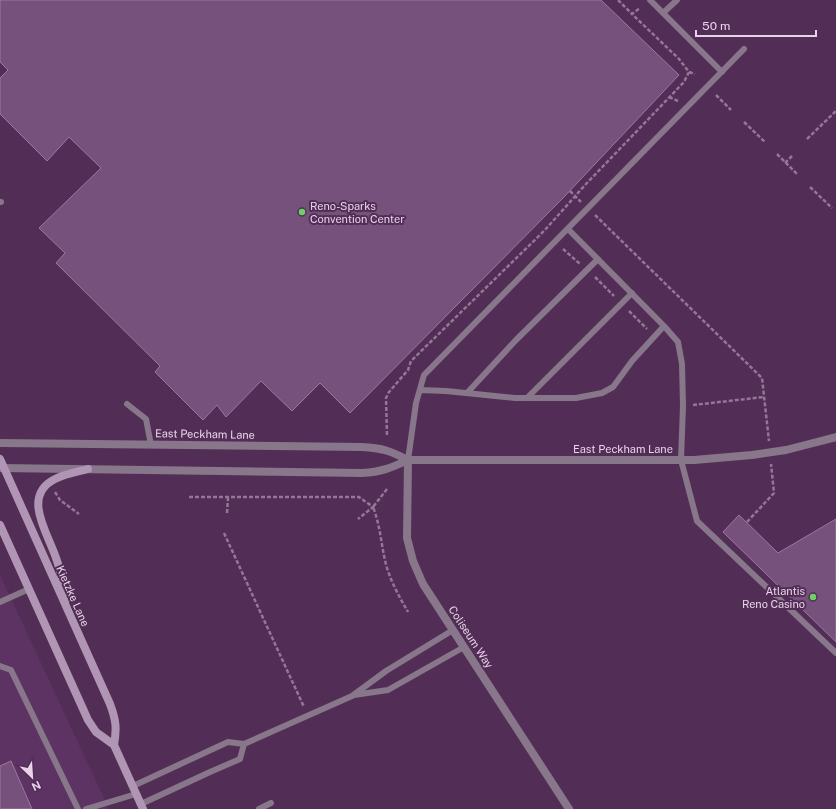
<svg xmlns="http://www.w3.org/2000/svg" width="836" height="809" font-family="'Public Sans',sans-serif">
	<rect width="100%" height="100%" fill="#522e56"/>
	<path fill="#5c3362" d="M0 575 109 809H0Z"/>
	<path fill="#76517b" stroke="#9e76a2" d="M0 0H601L679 75 564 197 350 413 320 383 292 411 261 381 226 417 217 405 203 420 155 372 160 366 56 263 65 253 39 228 101 168 69 137 47 161 0 114V78L8 70 0 62Z
		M739 515 778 553 836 519V642L723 532Z
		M11 761 32 809H0V766Z"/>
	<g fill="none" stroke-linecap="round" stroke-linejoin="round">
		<path stroke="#947697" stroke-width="2.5" stroke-dasharray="4 2" stroke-linecap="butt" d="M618 0 632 14
			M689 72 695 74
			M716 95 731 110
			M669 97 678 101
			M744 122 765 142
			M807 139 836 111
			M777 154 798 175
			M785 163 792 156
			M810 187 832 208
			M570 191 581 202
			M595 215 762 378 769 441
			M563 249 580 264
			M595 277 614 296
			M629 311 647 329
			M693 405 764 397
			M387 435 386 398 389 392 408 370 411 361 544 231 586 184 684 82 689 72 679 59 632 14 640 8
			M387 489 373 507C381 527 381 547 387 568 392 584 400 598 408 612
			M55 492 60 500 79 514
			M189 497H359L373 507 358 519
			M227 513 228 498
			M747 522 774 493 771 464
			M224 533 304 707"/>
		<path stroke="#88768a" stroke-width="6" d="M650 0 722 72
			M663 13 677 0
			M0 202H1
			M568 229 664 326 678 342 682 364 683 406 681 460 697 521 836 653
			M420 390 446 391 515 398H576L602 393 613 387 632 361 664 326
			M467 393 516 340 598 259
			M527 398 632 293
			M127 404 146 419 151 445
			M408 460 416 403 424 375 744 49
			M0 602 29 589
			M0 666 11 670 78 809
			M354 695 388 690 464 647
			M133 786 228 742 244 744 352 696 386 671 453 630
			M141 804 210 772 240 759 244 744
			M86 809 136 794
			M259 809 271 803"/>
		<path stroke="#88768a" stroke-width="8" d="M408 460 407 538 413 561 423 584 569 809"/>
		<path stroke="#88768a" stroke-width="8" d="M0 443 362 447C383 448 390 451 408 460H694L752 455 786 450 836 437
			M0 468 362 473C381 472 391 468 408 460"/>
		<path stroke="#b195b4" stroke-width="8" d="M0 459 110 704C116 720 117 728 114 745
			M0 525 88 720 96 732 114 745 143 809
			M67 599C63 586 61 571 56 558 48 533 21 496 55 479 65 474 77 472 88 469"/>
	</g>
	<g fill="#69d464" stroke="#522e56" stroke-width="1.5">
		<circle cx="302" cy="212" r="4"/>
		<circle cx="813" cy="597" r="4"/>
	</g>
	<g text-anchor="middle" stroke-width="4" stroke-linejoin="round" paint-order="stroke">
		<g font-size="11" fill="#e9d3eb" stroke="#522e56" text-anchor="start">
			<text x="310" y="210">Reno-Sparks<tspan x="310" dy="13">Convention Center</tspan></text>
			<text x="805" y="595" text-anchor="end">Atlantis<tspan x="805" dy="13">Reno Casino</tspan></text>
		</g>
		<g font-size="11" fill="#e9d3eb" stroke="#522e56">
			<text transform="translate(205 434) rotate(1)" y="4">East Peckham Lane</text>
			<text x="623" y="453">East Peckham Lane</text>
			<text transform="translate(73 596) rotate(66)" y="4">Kietzke Lane</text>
			<text transform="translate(471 637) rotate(57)" y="4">Coliseum Way</text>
		</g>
	</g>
	<g transform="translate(32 777) rotate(155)" stroke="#522e56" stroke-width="3" paint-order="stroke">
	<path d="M0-3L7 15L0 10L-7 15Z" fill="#e9d3eb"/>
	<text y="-6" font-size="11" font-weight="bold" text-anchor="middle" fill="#e9d3eb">N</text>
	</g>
	<path d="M696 30v6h120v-6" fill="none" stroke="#e9d3eb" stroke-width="2"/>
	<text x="702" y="30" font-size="12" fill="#e9d3eb" stroke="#522e56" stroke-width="3" paint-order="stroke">50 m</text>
</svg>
